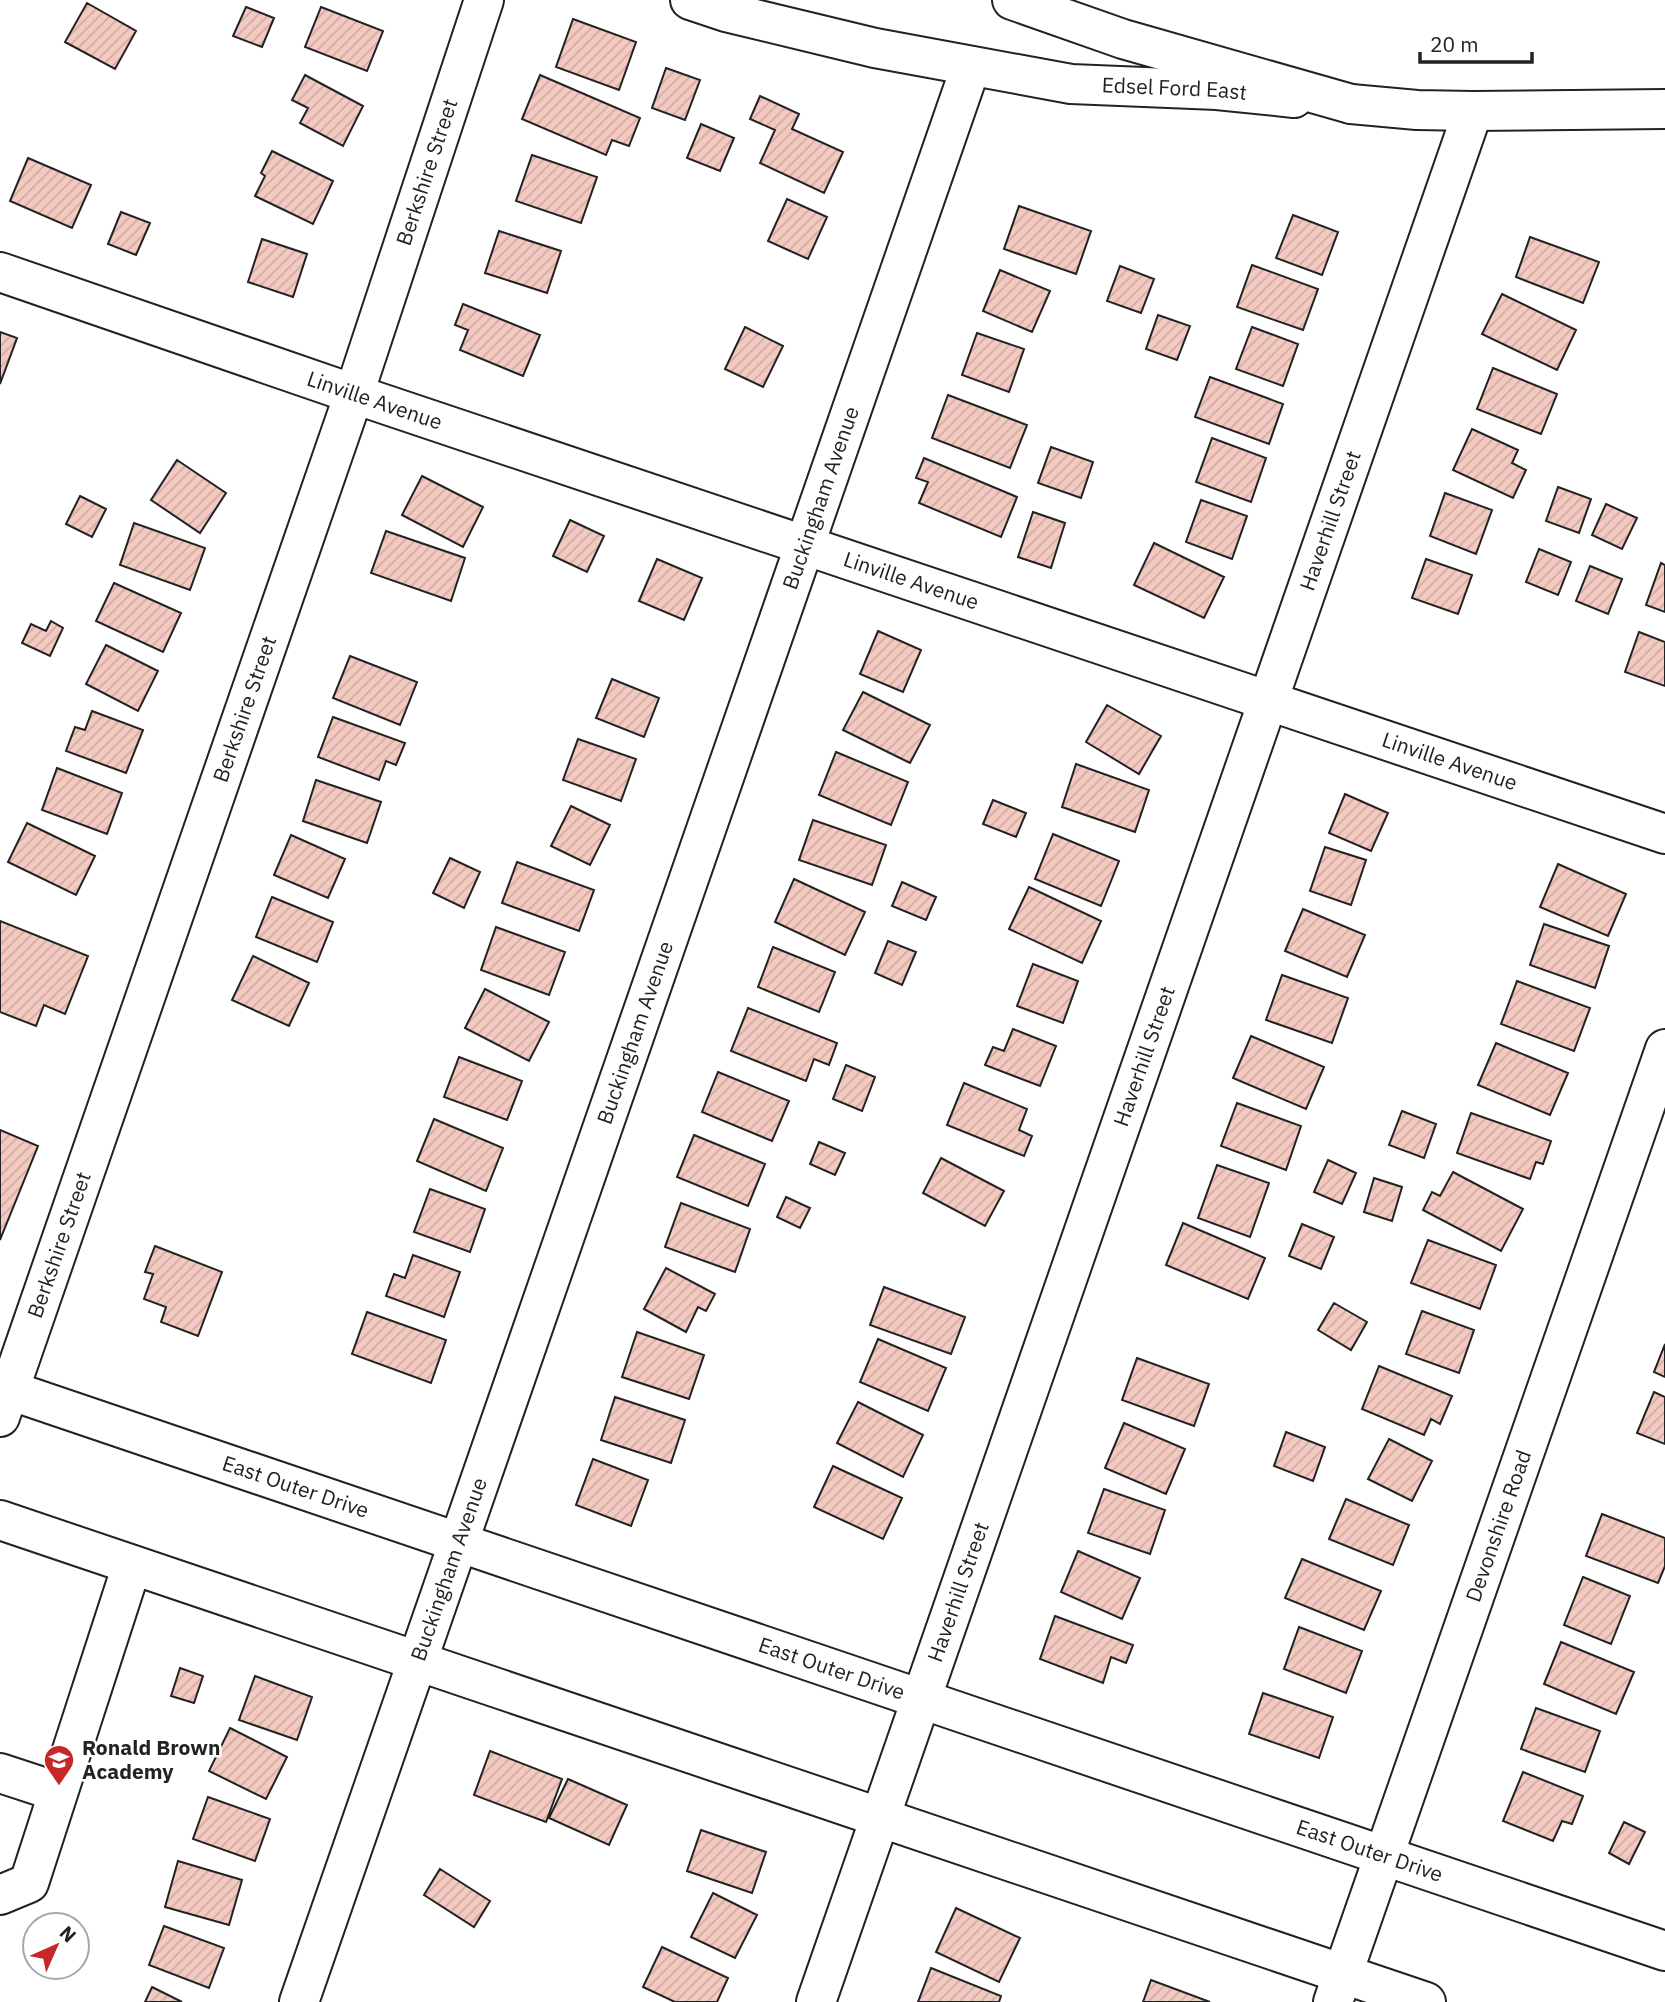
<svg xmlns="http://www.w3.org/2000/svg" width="1665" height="2002" font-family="'IBM Plex Sans',sans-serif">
	<defs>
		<pattern id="building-hatch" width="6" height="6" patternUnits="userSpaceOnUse" patternTransform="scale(1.75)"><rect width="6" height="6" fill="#f3c9c0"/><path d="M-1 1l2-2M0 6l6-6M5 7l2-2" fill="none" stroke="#d0aca5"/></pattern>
	</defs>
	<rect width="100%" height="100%" fill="#fff"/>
	<path fill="url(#building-hatch)" stroke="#222" stroke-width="2" d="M87 3 136 31 115 69 65 42Z
		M246 7 274 18 262 47 233 36Z
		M321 7 383 31 367 71 305 47Z
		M573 19 636 42 619 90 556 67Z
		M666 68 700 80 685 120 652 108Z
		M305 75 363 106 343 146 300 123 308 108 292 100Z
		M540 75 640 118 629 146 612 140 606 155 522 119Z
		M760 96 799 114 792 129 843 152 824 193 760 163 775 130 750 119Z
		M701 124 734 138 720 171 687 158Z
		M272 151 333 181 313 224 255 196 265 176 261 173Z
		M532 155 597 177 581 223 516 201Z
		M28 158 91 185 72 228 10 201Z
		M787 199 827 217 808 259 768 241Z
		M1019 206 1091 231 1076 274 1004 249Z
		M121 212 150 223 136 255 108 244Z
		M1293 215 1338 232 1322 275 1276 258Z
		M499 231 561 251 547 293 485 273Z
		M1530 237 1599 262 1583 303 1516 277Z
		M262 239 307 254 293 297 248 282Z
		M1252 265 1318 289 1303 330 1237 307Z
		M1120 266 1154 279 1141 313 1107 301Z
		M1000 270 1050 291 1032 332 983 311Z
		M1502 294 1576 330 1557 370 1482 334Z
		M463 304 540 335 523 376 460 350 468 330 455 325Z
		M1158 315 1190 326 1177 360 1146 349Z
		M745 327 783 346 763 387 725 369Z
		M1252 327 1298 344 1283 386 1236 369Z
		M0 332 17 338 0 384Z
		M977 333 1024 349 1009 392 962 375Z
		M1493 368 1557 394 1541 434 1477 409Z
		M1210 377 1283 404 1269 444 1195 417Z
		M948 395 1027 425 1010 468 932 438Z
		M1472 429 1518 450 1512 463 1526 470 1513 498 1453 470Z
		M1212 438 1266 458 1251 502 1196 482Z
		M1051 447 1093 462 1081 498 1038 483Z
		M924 458 1017 497 1001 537 919 503 928 482 916 478Z
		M177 460 226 493 200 533 151 500Z
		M422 476 483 507 463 547 402 515Z
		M1558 487 1591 499 1579 533 1546 521Z
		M1445 493 1492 510 1476 554 1430 536Z
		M80 496 106 509 92 537 66 524Z
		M1201 500 1247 516 1232 559 1186 542Z
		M1606 504 1637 518 1622 549 1592 535Z
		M1033 512 1065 523 1051 568 1018 557Z
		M570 520 604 536 587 572 553 556Z
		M134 523 205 548 190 590 120 565Z
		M386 531 465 558 451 601 371 573Z
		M1154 543 1224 577 1204 618 1134 585Z
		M1539 549 1571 562 1558 595 1526 582Z
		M657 559 702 578 684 620 639 601Z
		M1426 559 1472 575 1458 614 1412 598Z
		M1661 563 1665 565V612L1646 605Z
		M1590 566 1622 579 1608 614 1576 601Z
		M114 583 181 613 163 652 96 621Z
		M51 621 63 628 50 656 22 643 31 624 46 631Z
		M878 631 921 650 903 692 860 674Z
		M1639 632 1665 642V686L1625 672Z
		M106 645 158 671 138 711 86 684Z
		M350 656 417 682 400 725 333 698Z
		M612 679 659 698 644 737 596 718Z
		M863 692 930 725 910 763 843 730Z
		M1107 705 1161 736 1139 774 1086 742Z
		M92 711 143 730 126 773 66 751 75 727 85 730Z
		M333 717 405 743 396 765 386 761 379 780 318 757Z
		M578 739 636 759 621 801 563 780Z
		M836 752 908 782 891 825 819 795Z
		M1076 764 1149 790 1135 832 1062 807Z
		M57 768 122 793 107 834 42 810Z
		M316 780 381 802 367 843 303 821Z
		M1345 794 1388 813 1371 851 1329 833Z
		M993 800 1026 813 1016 837 983 824Z
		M571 806 610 825 590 865 551 846Z
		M813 820 886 845 872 885 799 860Z
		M27 823 95 856 76 895 8 862Z
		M1053 834 1119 861 1101 906 1035 879Z
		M291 835 345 859 328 898 274 875Z
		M1325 847 1366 860 1351 905 1310 891Z
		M450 858 480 872 464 908 433 893Z
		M517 862 594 890 579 931 502 903Z
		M1558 864 1626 894 1608 936 1540 907Z
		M794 879 865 912 845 955 775 922Z
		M902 882 936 897 926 920 892 906Z
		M1029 887 1101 921 1082 963 1009 929Z
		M272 897 333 922 317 962 256 937Z
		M1303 909 1365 935 1347 977 1285 951Z
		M0 921 88 956 65 1014 44 1005 36 1026 0 1012Z
		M1544 924 1609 946 1595 988 1530 965Z
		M496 927 565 952 549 995 481 970Z
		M888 941 916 952 902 985 875 973Z
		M773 947 835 972 819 1012 758 987Z
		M253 956 309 983 289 1026 232 1000Z
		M1033 964 1078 981 1063 1023 1017 1006Z
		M1282 975 1348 998 1332 1043 1266 1020Z
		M1517 981 1590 1008 1574 1051 1501 1024Z
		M485 989 549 1022 529 1061 465 1028Z
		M748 1008 837 1043 829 1065 814 1059 806 1081 731 1051Z
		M1013 1029 1056 1046 1040 1086 985 1065 993 1047 1004 1051Z
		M1251 1036 1324 1067 1306 1109 1233 1078Z
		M1496 1043 1568 1073 1550 1115 1478 1085Z
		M459 1057 522 1081 507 1120 444 1097Z
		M846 1065 875 1077 862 1111 833 1099Z
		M718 1072 789 1101 772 1141 702 1112Z
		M964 1083 1027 1109 1019 1130 1032 1136 1024 1156 947 1125Z
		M1237 1103 1301 1126 1286 1170 1221 1146Z
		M1402 1111 1436 1124 1424 1158 1389 1145Z
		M1471 1113 1551 1141 1543 1164 1536 1162 1530 1179 1457 1153Z
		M434 1119 503 1148 486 1191 417 1161Z
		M0 1130 38 1146 0 1240Z
		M694 1135 765 1164 748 1206 677 1177Z
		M819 1142 845 1153 835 1175 810 1164Z
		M941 1158 1004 1191 985 1226 923 1193Z
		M1328 1160 1356 1173 1342 1204 1314 1192Z
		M1217 1165 1269 1183 1250 1237 1198 1218Z
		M1453 1172 1523 1209 1501 1251 1423 1210 1432 1192 1440 1196Z
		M1374 1178 1402 1187 1392 1221 1364 1212Z
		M430 1189 485 1209 470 1252 414 1232Z
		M786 1197 810 1208 800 1228 777 1217Z
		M681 1203 750 1229 735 1272 665 1247Z
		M1183 1223 1265 1258 1248 1299 1166 1265Z
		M1302 1224 1334 1237 1321 1269 1289 1256Z
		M1428 1240 1496 1265 1480 1309 1411 1283Z
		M155 1246 222 1272 198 1336 161 1322 166 1307 144 1299 153 1274 145 1272Z
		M413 1255 460 1272 444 1317 386 1296 394 1274 405 1278Z
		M666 1268 715 1294 706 1311 698 1307 686 1332 644 1309Z
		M884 1287 965 1317 951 1354 870 1325Z
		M1334 1303 1367 1322 1351 1350 1318 1330Z
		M1422 1311 1474 1330 1459 1373 1406 1354Z
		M367 1312 446 1340 431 1383 352 1354Z
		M637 1332 704 1355 689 1399 622 1377Z
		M878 1339 946 1368 928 1411 860 1382Z
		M1665 1344V1377L1654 1372Z
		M1137 1358 1209 1384 1194 1426 1122 1400Z
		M1379 1366 1452 1396 1440 1424 1431 1419 1424 1435 1362 1409Z
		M1654 1392 1665 1397V1444L1637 1433Z
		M615 1397 685 1420 671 1463 601 1440Z
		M858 1402 923 1435 903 1477 837 1443Z
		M1124 1423 1185 1449 1166 1494 1105 1468Z
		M1286 1432 1325 1447 1313 1481 1274 1466Z
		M1389 1439 1432 1461 1412 1501 1368 1479Z
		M593 1459 648 1480 631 1526 576 1505Z
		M833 1466 902 1498 883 1539 814 1507Z
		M1104 1489 1165 1510 1150 1554 1088 1533Z
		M1346 1499 1409 1525 1393 1565 1329 1539Z
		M1602 1514 1665 1538V1566L1658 1583 1586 1556Z
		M1078 1551 1140 1578 1122 1619 1061 1592Z
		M1302 1559 1381 1591 1364 1630 1285 1598Z
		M1583 1577 1630 1596 1611 1644 1564 1625Z
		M1055 1616 1133 1645 1126 1663 1111 1657 1103 1683 1040 1659Z
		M1299 1627 1362 1651 1346 1693 1284 1669Z
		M1561 1642 1634 1672 1616 1714 1544 1684Z
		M180 1668 203 1676 194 1703 171 1696Z
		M255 1676 312 1697 297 1740 239 1720Z
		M1263 1693 1333 1717 1319 1758 1249 1734Z
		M1536 1708 1600 1731 1585 1772 1521 1749Z
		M230 1728 287 1757 266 1799 209 1771Z
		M490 1751 562 1779 546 1822 474 1795Z
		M1523 1772 1583 1796 1572 1824 1562 1821 1553 1841 1503 1821Z
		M568 1779 627 1805 609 1845 549 1818Z
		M208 1797 270 1819 255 1861 193 1839Z
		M1624 1822 1645 1832 1629 1864 1609 1853Z
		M701 1830 766 1852 752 1893 687 1871Z
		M178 1861 242 1880 229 1925 165 1907Z
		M440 1869 490 1901 474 1927 424 1895Z
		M713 1893 757 1915 735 1958 691 1937Z
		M956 1908 1020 1938 999 1982 936 1952Z
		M164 1926 224 1948 209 1988 149 1965Z
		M662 1947 728 1978 717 2002H675L643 1987Z
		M931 1968 1001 1996 999 2002H918Z
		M1151 1980 1210 2002H1143Z
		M152 1987 182 2002H145Z"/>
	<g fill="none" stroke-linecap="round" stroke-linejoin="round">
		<g stroke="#222" stroke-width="42">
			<g id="minor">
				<path id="s1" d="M690 0 726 12 875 48 1071 84 1217 90 1294 98"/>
				<path id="s2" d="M0 272 354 394 1665 834"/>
				<path id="s3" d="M0 1387 1665 1951"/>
				<path id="s4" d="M0 1417 354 394 484 0"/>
				<path d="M0 1520 1426 2002"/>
				<path d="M0 1773 58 1792"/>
				<path d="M0 1895 29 1883 132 1565"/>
				<path id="s5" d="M299 2002 971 66"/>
				<path id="s6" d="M816 2002 1473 111"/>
				<path id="s7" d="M1333 2002 1665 1049"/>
			</g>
		</g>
		<g stroke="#222" stroke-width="42">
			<path id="major" d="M1351 104 1417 110 1473 111 1665 109"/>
		</g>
		<g stroke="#222" stroke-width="42">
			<path id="highway" d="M1012 0 1123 39 1351 104"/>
		</g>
		<use href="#minor" stroke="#fff" stroke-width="38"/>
		<use href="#major" stroke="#fff" stroke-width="38"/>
		<use href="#highway" stroke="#fff" stroke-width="38"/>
	</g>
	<defs>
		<g id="school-pin" transform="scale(1.575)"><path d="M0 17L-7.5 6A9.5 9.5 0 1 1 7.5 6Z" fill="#c62828" stroke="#fff"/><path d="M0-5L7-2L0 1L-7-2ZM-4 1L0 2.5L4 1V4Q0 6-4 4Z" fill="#fff"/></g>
	</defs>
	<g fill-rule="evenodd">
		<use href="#school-pin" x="59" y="1760"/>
	</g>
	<g text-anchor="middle" stroke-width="5" stroke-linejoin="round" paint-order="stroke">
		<g font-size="21" fill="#222" stroke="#fff">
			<text dy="7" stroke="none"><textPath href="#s1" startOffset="494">Edsel Ford East</textPath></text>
			<text dy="7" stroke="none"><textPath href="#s4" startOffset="1316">Berkshire Street</textPath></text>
			<text dy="7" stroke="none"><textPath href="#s2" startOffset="396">Linville Avenue</textPath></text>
			<text dy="7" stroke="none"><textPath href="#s5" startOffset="1592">Buckingham Avenue</textPath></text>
			<text dy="7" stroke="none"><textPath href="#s6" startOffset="1568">Haverhill Street</textPath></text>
			<text dy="7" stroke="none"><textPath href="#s2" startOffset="962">Linville Avenue</textPath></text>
			<text dy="7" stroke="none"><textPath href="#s4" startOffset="749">Berkshire Street</textPath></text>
			<text dy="7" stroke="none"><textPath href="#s2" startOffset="1530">Linville Avenue</textPath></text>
			<text dy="7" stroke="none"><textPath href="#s5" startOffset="1026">Buckingham Avenue</textPath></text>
			<text dy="7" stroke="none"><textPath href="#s6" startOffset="1001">Haverhill Street</textPath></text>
			<text dy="7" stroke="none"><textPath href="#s4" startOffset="182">Berkshire Street</textPath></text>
			<text dy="7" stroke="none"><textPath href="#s3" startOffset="312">East Outer Drive</textPath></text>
			<text dy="7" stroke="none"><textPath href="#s7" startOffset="504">Devonshire Road</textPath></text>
			<text dy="7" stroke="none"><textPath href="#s5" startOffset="458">Buckingham Avenue</textPath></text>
			<text dy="7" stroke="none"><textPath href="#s6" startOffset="434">Haverhill Street</textPath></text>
			<text dy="7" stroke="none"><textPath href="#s3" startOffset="878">East Outer Drive</textPath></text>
			<text dy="7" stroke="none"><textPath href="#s3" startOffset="1446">East Outer Drive</textPath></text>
		</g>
		<g font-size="21" font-weight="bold" fill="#222" stroke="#fff" text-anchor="start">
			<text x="82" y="1755">Ronald Brown<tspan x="82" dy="24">Academy</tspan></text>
		</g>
	</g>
	<g transform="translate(56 1946) rotate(45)"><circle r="33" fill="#ffffff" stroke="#a7a7a7" stroke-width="2"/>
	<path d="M0-5L12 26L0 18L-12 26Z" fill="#c62828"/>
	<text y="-10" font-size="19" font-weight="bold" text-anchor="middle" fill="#222222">N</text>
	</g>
	<path d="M1420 52v10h112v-10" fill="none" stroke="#222222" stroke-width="3.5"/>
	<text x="1430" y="52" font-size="21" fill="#222222" stroke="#ffffff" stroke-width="5" paint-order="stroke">20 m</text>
</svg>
